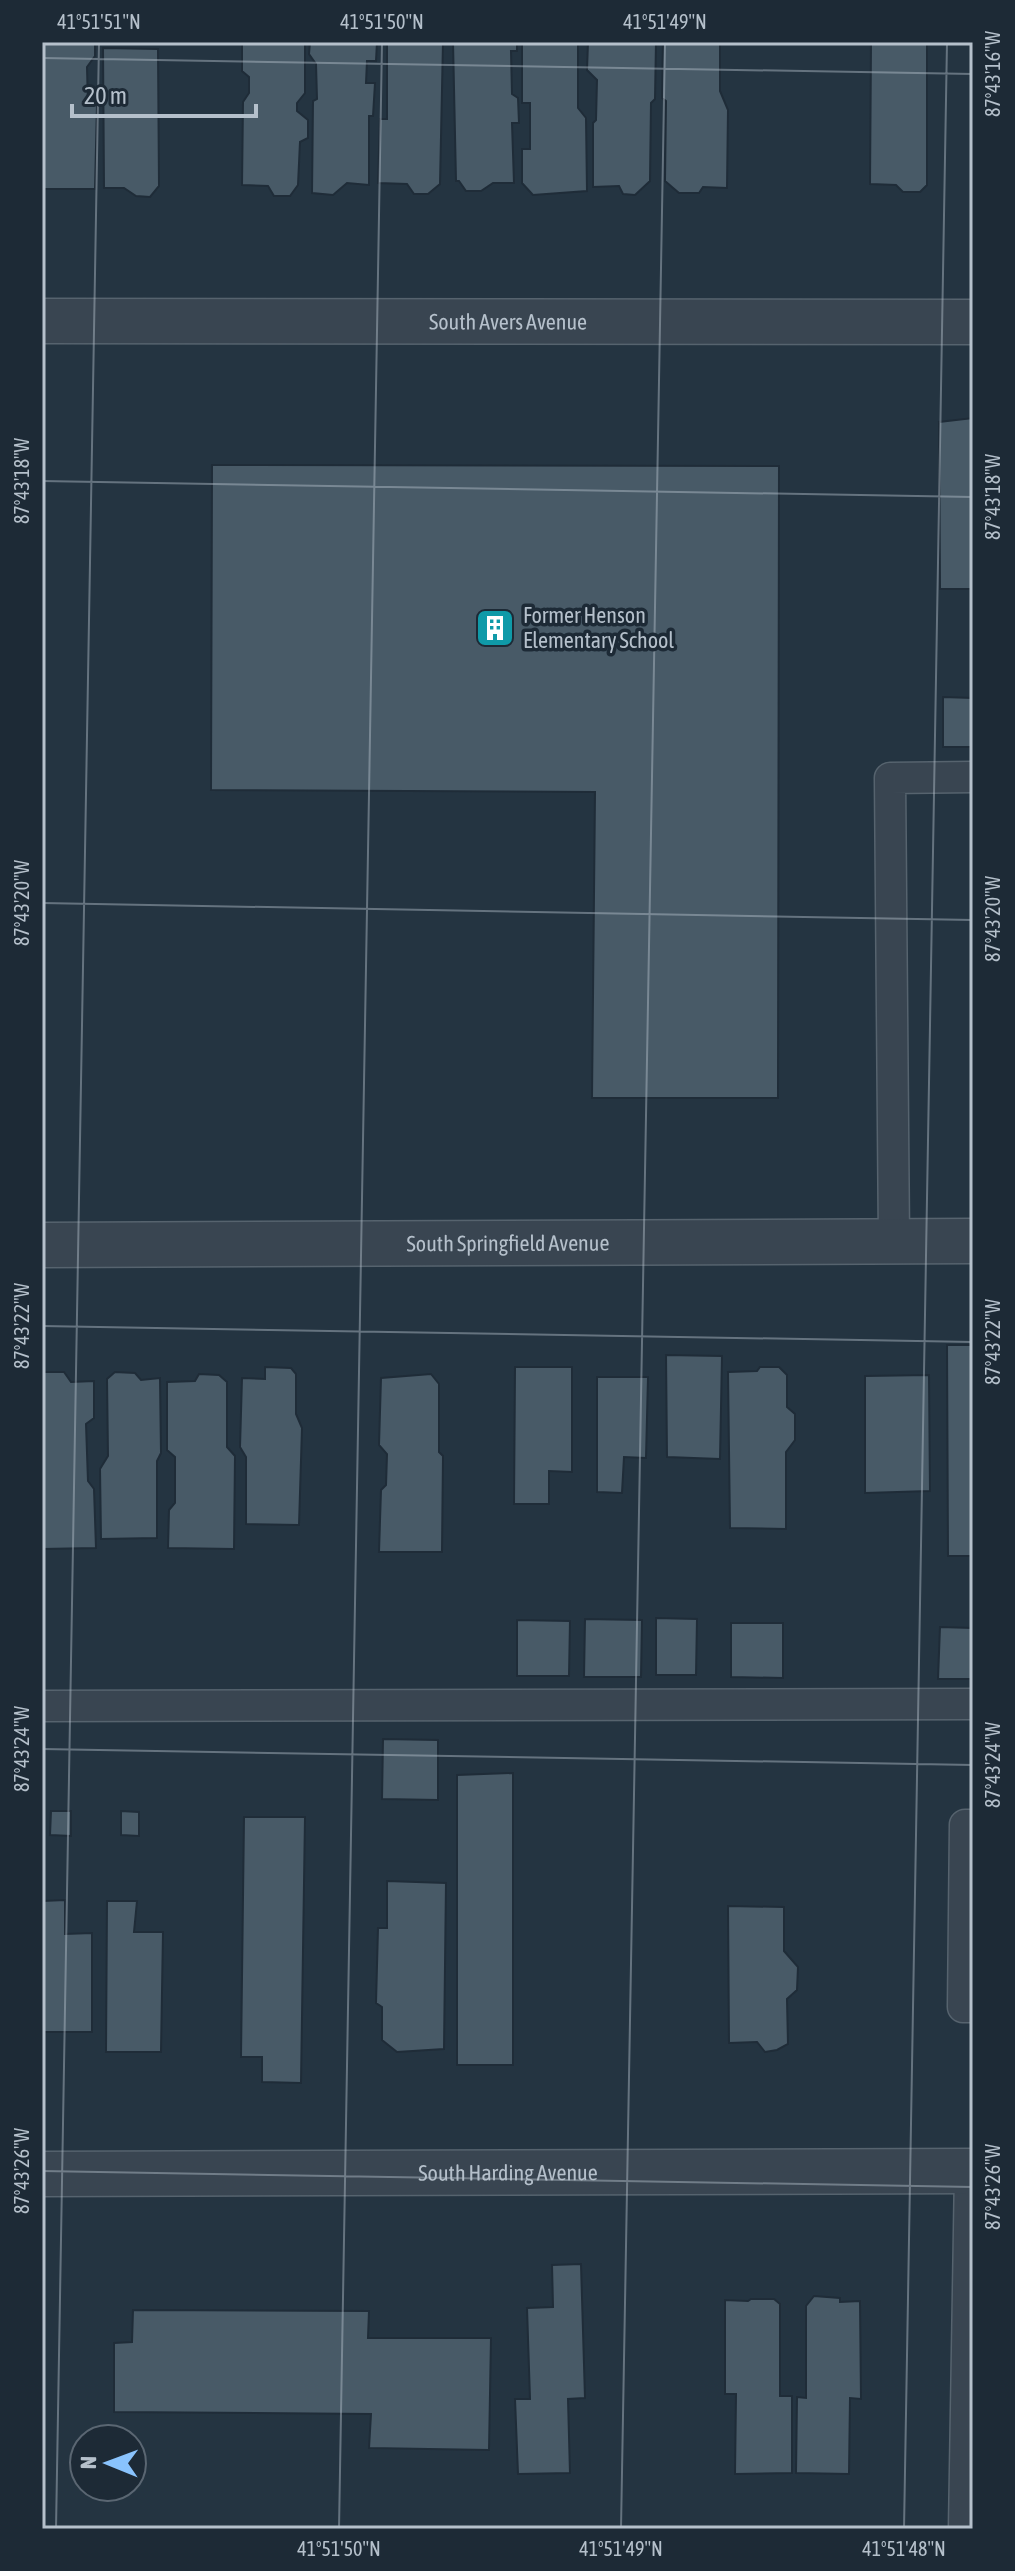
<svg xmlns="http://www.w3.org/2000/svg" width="1015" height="2571" font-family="'Asap Condensed',sans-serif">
	<rect width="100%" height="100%" fill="#243441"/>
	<path fill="#485a67" stroke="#1f2c38" stroke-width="2" d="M42 42H95V56L87 67 88 104 97 105 95 189H42Z
		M242 42H305V93L297 103V111L308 120V138L300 142 298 185 290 196H274L268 186 242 185 243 102 249 93V77L242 71Z
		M310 42H377L376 61H367L366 83H375L373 116H369V185L347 183 333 195 312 193 313 101 317 99 316 64 309 54Z
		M387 42H443L440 184 428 194H414L407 184 378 183 380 119H387Z
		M453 42H517V51H511L512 94 518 98 519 123H512L514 183H493L481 191H466L459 181H456Z
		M522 42H578V108L586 118 587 191 533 195 522 183V149H530V103H522Z
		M588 42H656L655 99 651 103 650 181 635 195 623 194 619 186 593 187V123L596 120 597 80 587 70Z
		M663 42H720V91L728 110 727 188 703 187 699 193H679L665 181 666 101 662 98Z
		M871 42H927V185L920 192H903L896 185 870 184Z
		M103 48 158 49 159 186 150 197 136 196 124 188H104Z
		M973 418V589H940L939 422Z
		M212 465 779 466 778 1098H592L595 792 211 790Z
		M943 697 973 698V747H943Z
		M947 1345H973V1556H948Z
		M666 1355 722 1356 720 1459 667 1457Z
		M265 1367 291 1368 296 1374V1414L302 1428 299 1525 246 1524V1457L240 1447 242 1378 265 1379Z
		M515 1367H572V1472L549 1471V1504H514Z
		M760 1367H779L787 1375V1407L795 1414V1440L786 1452V1529L730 1528 728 1372 757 1371Z
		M44 1372H64L71 1382 94 1381V1418L86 1424 88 1481 94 1489 96 1548 42 1549V1374Z
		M115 1372 135 1373 141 1380 160 1378 161 1453 157 1461V1538L101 1539 100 1469 108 1456 107 1379Z
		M199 1374 219 1375 227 1382V1447L235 1456 234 1549 168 1548 169 1510 175 1503V1457L167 1450V1382L195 1381Z
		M431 1374 439 1384V1452L443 1456 442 1552H379L381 1490 386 1485 387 1454 379 1445 381 1378Z
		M929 1375 930 1491 865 1493V1376Z
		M597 1377H648L646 1458 624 1457 622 1493 597 1492Z
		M656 1618 697 1619 696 1675H656Z
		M585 1619 642 1620 641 1677H584Z
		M517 1620 570 1621 569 1676H517Z
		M731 1623H783V1678L731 1677Z
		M940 1627 973 1628V1679H938Z
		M383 1739 438 1740V1800L382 1799Z
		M513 1773V2065H457V1775Z
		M51 1811H71V1836L50 1835Z
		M121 1811 139 1812V1836L121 1835Z
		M244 1817H305L301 2083 262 2082V2057H241Z
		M387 1881 446 1883 444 2049 397 2052 382 2040V2007L376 2003 378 1928H387Z
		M65 1900V1934L92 1933V2032H42V1901Z
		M107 1901H137L134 1932H163L161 2052H106Z
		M728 1906 784 1907V1951L798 1967 797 1990 787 1999 788 2044 777 2050 765 2052 757 2042 729 2043Z
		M581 2264 585 2398 568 2399 570 2473 518 2474 515 2399H530L527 2308 553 2307 552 2265Z
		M814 2296 840 2298V2302L860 2301 861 2399 850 2398 849 2474 796 2473 797 2397 806 2398V2306Z
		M751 2299H774L780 2304V2396H792V2473L735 2474 736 2394H725V2300L748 2301Z
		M133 2310 369 2311 368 2338H491L489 2450 369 2448 371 2414 114 2412V2343L132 2342Z"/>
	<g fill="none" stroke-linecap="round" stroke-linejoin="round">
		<g stroke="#56636e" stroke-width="33">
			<path id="lane" d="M894 1241 890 778 973 777
				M42 1706 973 1704
				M973 1825H965L963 2007H973
				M964 2529 970 2171"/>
		</g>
		<g stroke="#56636e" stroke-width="47">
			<g id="street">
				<path id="s1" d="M42 321 973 322"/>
				<path id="s2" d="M42 1245 973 1241"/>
				<path id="s3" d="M42 2174 973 2171"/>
			</g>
		</g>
		<use href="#lane" stroke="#394551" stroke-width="30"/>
		<use href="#street" stroke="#394551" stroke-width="44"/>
	</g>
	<path fill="none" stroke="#b5c0cb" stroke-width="2" stroke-opacity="0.45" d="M42 58 973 74M42 481 973 497M42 903 973 920M42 1326 973 1342M42 1749 973 1765M42 2171 973 2187M56 2529 99 42M339 2529 382 42M621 2529 665 42M904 2529 947 42"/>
	<defs>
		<g id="building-square" transform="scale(2)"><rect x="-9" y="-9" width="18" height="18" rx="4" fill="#0f9aa8" stroke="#1d2a36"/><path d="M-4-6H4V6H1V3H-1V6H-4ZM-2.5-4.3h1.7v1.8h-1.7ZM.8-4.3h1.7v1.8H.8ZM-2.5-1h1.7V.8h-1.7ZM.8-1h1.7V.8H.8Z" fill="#fff"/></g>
	</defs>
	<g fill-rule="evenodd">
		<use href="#building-square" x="495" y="628"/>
	</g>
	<g text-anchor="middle" stroke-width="7" stroke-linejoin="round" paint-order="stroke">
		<g font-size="22" fill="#b5c0cb" stroke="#1d2a36">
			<text dy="8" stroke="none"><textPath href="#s1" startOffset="466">South Avers Avenue</textPath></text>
			<text dy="8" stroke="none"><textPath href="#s2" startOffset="466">South Springfield Avenue</textPath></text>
			<text dy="8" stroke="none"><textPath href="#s3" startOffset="466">South Harding Avenue</textPath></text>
		</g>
		<g font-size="22" fill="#b5c0cb" stroke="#1d2a36" text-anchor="start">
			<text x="523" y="623">Former Henson<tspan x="523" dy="25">Elementary School</tspan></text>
		</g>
	</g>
	<rect width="1015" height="2571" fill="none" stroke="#1d2a36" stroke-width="88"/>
	<g transform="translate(108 2463) rotate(271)"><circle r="38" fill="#1d2a36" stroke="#5a6672" stroke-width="2"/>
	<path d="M0-6L14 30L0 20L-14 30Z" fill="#89c3fd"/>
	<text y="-12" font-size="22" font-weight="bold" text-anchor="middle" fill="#b5c0cb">N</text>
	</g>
	<path d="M72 104v12h184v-12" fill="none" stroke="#b5c0cb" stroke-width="4"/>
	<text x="84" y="104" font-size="24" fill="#b5c0cb" stroke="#1d2a36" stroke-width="6" paint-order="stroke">20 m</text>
	<rect x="44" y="44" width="927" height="2483" fill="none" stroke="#b5c0cb" stroke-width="3"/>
	<g font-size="20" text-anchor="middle" fill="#b5c0cb">
		<text x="99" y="29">41°51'51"N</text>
		<text x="382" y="29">41°51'50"N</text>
		<text x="665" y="29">41°51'49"N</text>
		<text transform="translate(993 74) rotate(-90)" y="7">87°43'16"W</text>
		<text transform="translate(22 481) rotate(-90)" y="7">87°43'18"W</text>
		<text transform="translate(993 497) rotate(-90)" y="7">87°43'18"W</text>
		<text transform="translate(22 903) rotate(-90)" y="7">87°43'20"W</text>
		<text transform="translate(993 919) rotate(-90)" y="7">87°43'20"W</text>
		<text transform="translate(22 1326) rotate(-90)" y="7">87°43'22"W</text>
		<text transform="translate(993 1342) rotate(-90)" y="7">87°43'22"W</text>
		<text transform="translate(22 1749) rotate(-90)" y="7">87°43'24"W</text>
		<text transform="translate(993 1765) rotate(-90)" y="7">87°43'24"W</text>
		<text transform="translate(22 2171) rotate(-90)" y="7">87°43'26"W</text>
		<text transform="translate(993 2187) rotate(-90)" y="7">87°43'26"W</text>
		<text x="339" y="2556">41°51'50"N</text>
		<text x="621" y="2556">41°51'49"N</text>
		<text x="904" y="2556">41°51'48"N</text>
	</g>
</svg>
